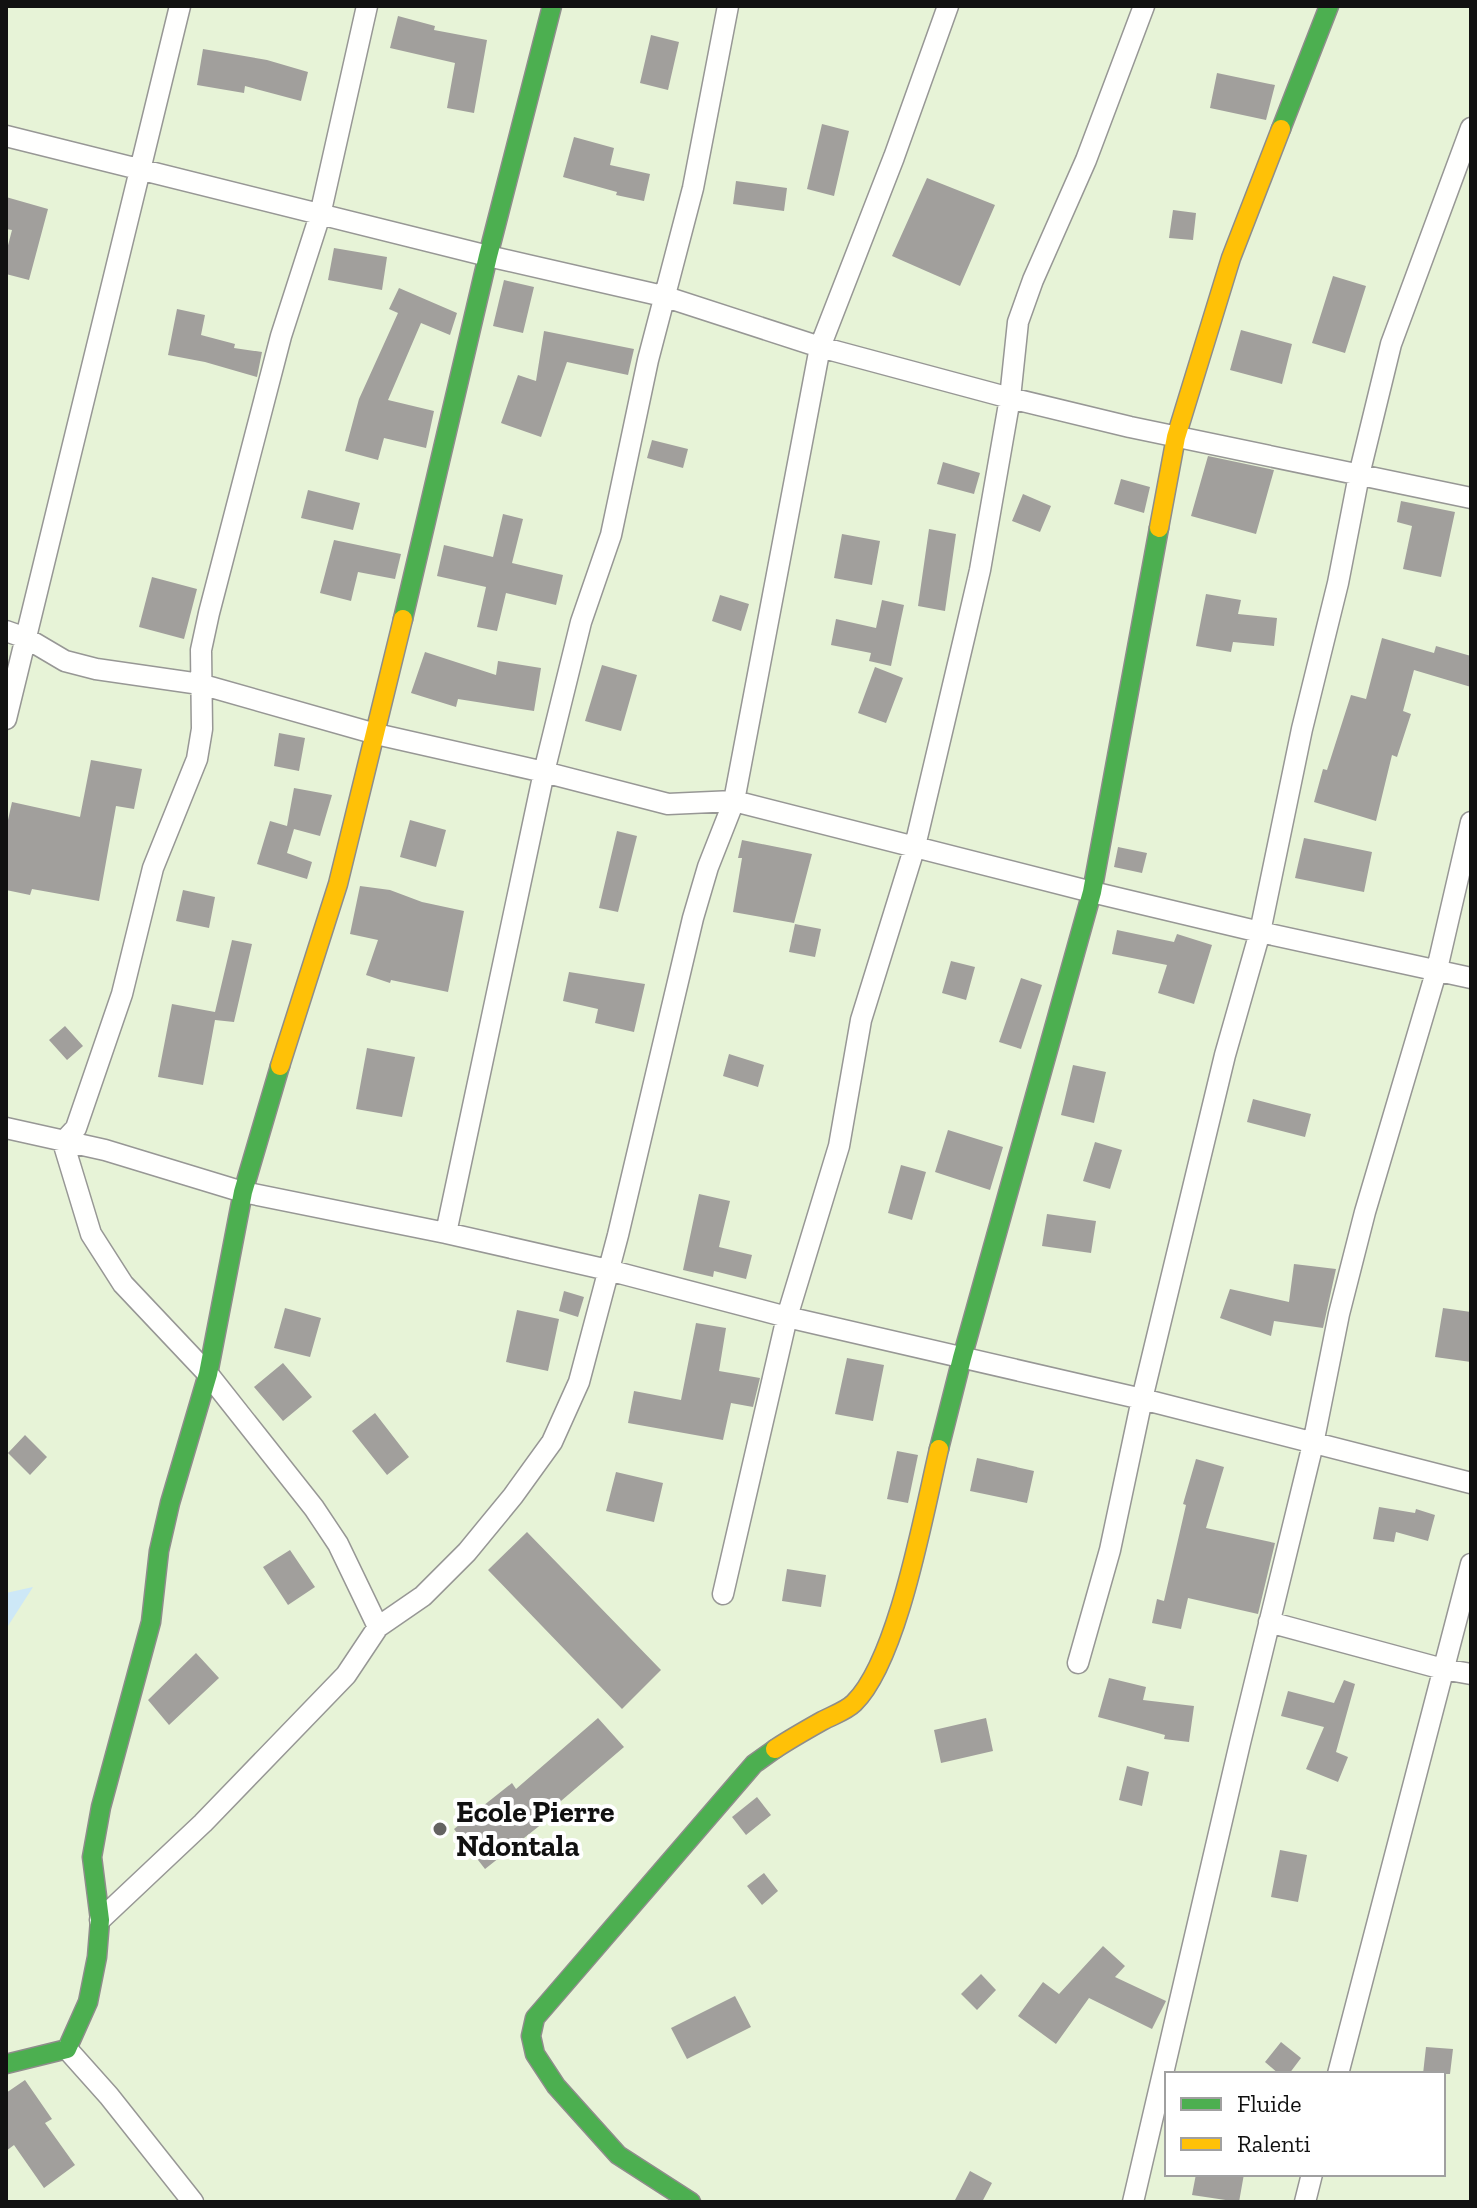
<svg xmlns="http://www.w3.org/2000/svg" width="1477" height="2208" font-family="'Zilla Slab',serif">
	<rect width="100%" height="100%" fill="#fdfcf7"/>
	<path fill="#e7f3d7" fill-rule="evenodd" d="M6 6H1471V2202H6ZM1167 2074H1443V2174H1167Z"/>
	<path fill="#cde8f7" d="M33 1587 6 1629V1593Z"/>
	<path fill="#a19f9c" d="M398 16 435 26 434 30 487 40 474 113 447 108 455 63 390 48Z
		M651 35 679 42 668 90 640 83Z
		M203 49 267 60 308 72 301 101 245 86 244 93 197 85Z
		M1217 73 1275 85 1266 120 1210 108Z
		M822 124 849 131 834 196 807 189Z
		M574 137 614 148 610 165 650 174 644 201 616 195 617 192 563 177Z
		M927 178 995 205 960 286 892 256Z
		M736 181 787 188 784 211 733 204Z
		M6 197 48 209 29 280 6 274V253L12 230 6 229Z
		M1173 210 1196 213 1193 240 1169 238Z
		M334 248 387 257 382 290 328 280Z
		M1333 276 1366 286 1345 353 1312 343Z
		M504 280 534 287 523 333 493 326Z
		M399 288 457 313 450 335 421 323 388 400 434 411 426 448 384 438 378 460 345 451 359 399 398 313 389 309Z
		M177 309 205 315 201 335 235 344 234 348 262 352 257 377 205 362 168 355Z
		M1241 330 1292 344 1282 384 1230 370Z
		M544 331 634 349 628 375 567 362 541 437 501 423 518 375 536 381Z
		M652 440 688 449 683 468 647 458Z
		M1208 456 1274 470 1256 534 1191 516Z
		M943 462 980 473 974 494 937 484Z
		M1121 479 1150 487 1144 513 1114 504Z
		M308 490 360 503 353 530 301 518Z
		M1023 494 1051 506 1040 532 1012 521Z
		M1401 501 1455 512 1441 577 1403 569 1412 526 1397 522Z
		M503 514 523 519 512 563 563 575 556 605 506 593 497 631 477 627 486 587 437 576 444 545 493 557Z
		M929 529 956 534 945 611 918 606Z
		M842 534 880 541 872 585 834 578Z
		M334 540 401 554 395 579 358 572 351 601 320 593Z
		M152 577 197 589 184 639 139 627Z
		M1206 594 1241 600 1238 614 1277 618 1274 646 1233 642 1231 652 1196 646Z
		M720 595 749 604 741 631 712 621Z
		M882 600 904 605 891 666 869 661 871 653 831 645 836 619 876 628Z
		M1382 638 1434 653 1436 646 1471 656V687L1414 670 1403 711 1411 714 1397 757 1392 755 1376 821 1314 802 1323 769 1327 770 1351 695 1366 699Z
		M425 652 496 675 498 661 541 668 534 711 458 699 456 707 411 693Z
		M602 665 637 675 621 731 585 721Z
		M875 667 903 678 886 723 858 713Z
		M279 733 305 738 299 771 274 766Z
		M91 760 142 769 134 809 116 806 99 901 32 889 30 895 6 890V829L12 802 80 817Z
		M294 788 332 795 320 836 294 829 287 853 312 862 307 879 257 864 270 821 287 826Z
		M410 820 446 830 436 867 400 857Z
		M617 831 637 836 618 912 599 908Z
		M1304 838 1372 852 1364 892 1295 878Z
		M742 840 812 854 794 923 733 912 742 858H738Z
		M1118 847 1147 853 1142 873 1114 867Z
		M360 886 390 890 422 902 464 911 448 992 391 980 390 983 366 975 378 940 350 934Z
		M183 890 215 897 209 928 176 921Z
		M795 924 821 929 815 957 789 952Z
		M1117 930 1174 942 1177 934 1212 945 1194 1004 1158 993 1167 965 1112 954Z
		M232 940 252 944 234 1022 215 1020 203 1085 158 1077 172 1004 215 1012Z
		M951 961 975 967 966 1000 942 993Z
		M569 972 645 984 634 1032 595 1023 598 1009 563 1001Z
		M1021 978 1042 985 1021 1049 999 1042Z
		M65 1026 83 1046 67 1060 49 1040Z
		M367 1048 415 1057 402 1117 356 1109Z
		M729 1054 764 1065 758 1087 723 1076Z
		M1073 1065 1106 1072 1094 1123 1061 1115Z
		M1253 1099 1311 1114 1305 1137 1247 1122Z
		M948 1130 1003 1147 990 1190 935 1172Z
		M1095 1142 1122 1150 1110 1189 1083 1181Z
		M901 1165 926 1172 912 1220 888 1213Z
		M699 1194 730 1201 719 1247 752 1255 746 1279 714 1271 713 1277 683 1270Z
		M1047 1214 1096 1221 1091 1253 1042 1246Z
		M1294 1264 1336 1269 1323 1328 1274 1321 1271 1336 1220 1318 1230 1289 1289 1302Z
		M564 1291 584 1297 578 1317 559 1311Z
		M285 1308 321 1318 310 1357 274 1348Z
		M1443 1308 1471 1312V1362L1435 1357Z
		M517 1310 559 1319 548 1371 506 1362Z
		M696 1323 726 1328 719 1371 760 1378 753 1407 731 1403 723 1440 628 1423 634 1391 681 1400Z
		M847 1358 884 1365 873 1421 835 1414Z
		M283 1363 312 1397 283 1421 254 1387Z
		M375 1413 409 1457 387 1475 352 1431Z
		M25 1435 47 1457 30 1475 8 1453Z
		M897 1451 918 1455 908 1503 887 1499Z
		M977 1458 1034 1471 1027 1503 970 1491Z
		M1196 1459 1224 1467 1206 1528 1275 1543 1258 1614 1188 1598 1181 1629 1152 1623 1157 1599 1164 1601 1186 1505 1183 1504Z
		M616 1472 663 1483 654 1522 606 1511Z
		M1379 1507 1415 1513 1416 1509 1435 1515 1428 1541 1396 1532 1394 1542 1373 1539Z
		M527 1532 661 1670 622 1709 488 1570Z
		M290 1550 315 1587 288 1605 263 1567Z
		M787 1569 826 1575 821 1607 782 1601Z
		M196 1653 219 1678 169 1725 148 1700Z
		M1109 1678 1146 1687 1143 1700 1194 1706 1189 1742 1164 1739 1165 1735 1098 1717Z
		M1344 1680 1355 1684 1336 1752 1348 1757 1338 1782 1306 1769 1324 1727 1281 1716 1288 1691 1334 1703Z
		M598 1718 624 1747 540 1819 543 1823 485 1869 454 1829 512 1783 516 1789Z
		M986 1718 993 1751 941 1763 934 1730Z
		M1127 1766 1149 1772 1142 1806 1119 1800Z
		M757 1797 771 1815 746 1835 732 1817Z
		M1280 1850 1307 1855 1298 1902 1271 1897Z
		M764 1873 778 1891 762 1905 747 1886Z
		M1103 1946 1125 1966 1115 1977 1166 2001 1152 2029 1089 1998 1056 2044 1018 2016 1043 1982 1059 1994Z
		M981 1974 996 1990 977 2010 961 1994Z
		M735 1996 751 2027 687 2059 671 2028Z
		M1281 2042 1301 2058 1289 2074H1279L1265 2062Z
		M1426 2047 1453 2049 1450 2074H1423Z
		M25 2080 52 2119 45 2123 75 2165 44 2188 14 2145 6 2151V2093Z
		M970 2171 992 2183 982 2202H954Z
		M1196 2174H1244L1239 2202 1192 2195Z"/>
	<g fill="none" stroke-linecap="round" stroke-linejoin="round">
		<g stroke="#979795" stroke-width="23">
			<path id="street" d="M367 6 320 215 281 336 209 613 201 650 202 729 197 759 153 868 122 994 76 1128 63 1142 91 1234 123 1284 208 1374 314 1508 338 1544 378 1627
				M6 136 488 256 663 296 820 347 1010 398 1130 427 1471 498
				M6 631 26 638 65 661 96 669 200 684 376 734 544 772 668 804 734 801 1092 892 1260 932 1471 978
				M6 719 180 6
				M6 1128 105 1150 243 1192 446 1233 608 1270 787 1317 1142 1399 1471 1483
				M446 1233 544 772 581 622 611 535 648 360 693 188 728 6
				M723 1594 787 1317 839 1146 861 1020 915 846 966 630 980 570 1010 398 1018 322 1033 280 1086 160 1144 6
				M1269 1622 1443 1669 1471 1674
				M1078 1663 1110 1550 1142 1399 1225 1055 1260 932 1302 729 1338 583 1359 475 1391 344 1471 128
				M100 1920 203 1823 346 1675 378 1627 423 1596 467 1552 513 1496 552 1442 579 1382 618 1235 693 918 708 867 734 801 820 347 894 157 948 6
				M67 2049 109 2096 193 2202
				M1338 2074 1471 1564
				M1133 2202 1240 1743 1313 1444 1339 1314 1365 1212 1437 969 1471 822
				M1305 2202 1312 2174"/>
		</g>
		<g stroke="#8e8d8b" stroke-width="21">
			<path id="fast" d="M1281 129 1329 6
				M403 619 488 256 552 6
				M939 1449 962 1358 1092 892 1159 528
				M6 2064 67 2049 88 2002 97 1957 100 1920 92 1857 101 1807 151 1622 159 1551 170 1503 208 1374 243 1192 280 1066
				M691 2202 618 2155 556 2086 535 2054 531 2036 535 2018 754 1764 775 1749"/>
		</g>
		<g stroke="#8e8d8b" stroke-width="21">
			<path id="slow" d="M1159 528 1176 437 1231 258 1281 129
				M280 1066 338 884 403 619
				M775 1749C790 1739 806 1730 822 1721 833 1715 846 1711 854 1703 898 1660 924 1512 939 1449"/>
		</g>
		<use href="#street" stroke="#fffffe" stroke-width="20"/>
		<use href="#fast" stroke="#4caf50" stroke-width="18"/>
		<use href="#slow" stroke="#ffc107" stroke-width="18"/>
	</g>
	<circle fill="#646362" stroke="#fff" stroke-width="3" cx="440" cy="1829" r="8"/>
	<g text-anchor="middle" stroke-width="8" stroke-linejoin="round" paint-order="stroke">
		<g font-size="30" font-weight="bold" fill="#111" stroke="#fff" text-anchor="start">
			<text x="456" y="1822">Ecole Pierre<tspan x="456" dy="34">Ndontala</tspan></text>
		</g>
	</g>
	<rect width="1477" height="2208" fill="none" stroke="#111111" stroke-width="16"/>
	<rect x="1165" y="2072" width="280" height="104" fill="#ffffff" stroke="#a0a0a0" stroke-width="2"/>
	<rect x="1181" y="2098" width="40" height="12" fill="#4caf50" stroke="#a0a0a0" stroke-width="2"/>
	<text x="1237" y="2112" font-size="24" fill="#111111">Fluide</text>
	<rect x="1181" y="2138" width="40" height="12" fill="#ffc107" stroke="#a0a0a0" stroke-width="2"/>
	<text x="1237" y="2152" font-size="24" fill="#111111">Ralenti</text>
</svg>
